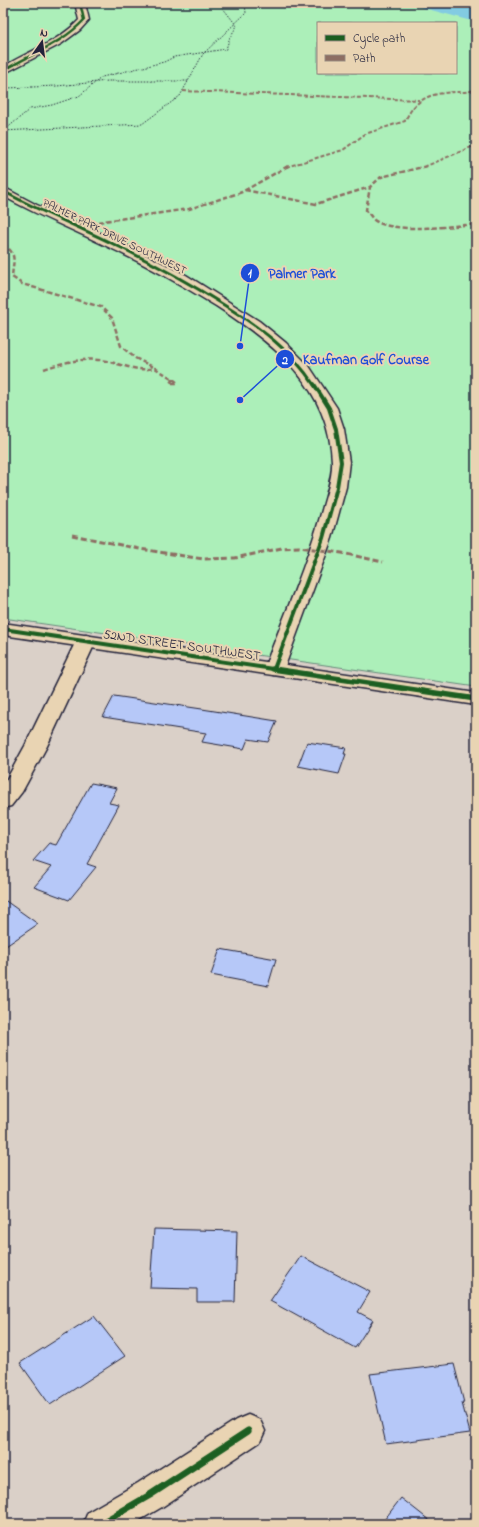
<svg xmlns="http://www.w3.org/2000/svg" width="479" height="1527" font-family="'Indie Flower',sans-serif">
	<rect width="100%" height="100%" fill="#dad0c8"/>
	<filter id="ink" filterUnits="userSpaceOnUse"><feTurbulence type="fractalNoise" baseFrequency=".025" numOctaves="2"/><feDisplacementMap in="SourceGraphic" scale="8" xChannelSelector="R" yChannelSelector="G"/><feConvolveMatrix kernelMatrix="1 2 1 2 8 2 1 2 1" color-interpolation-filters="sRGB"/></filter>
	<g filter="url(#ink)">
		<path fill="#acefb9" stroke="#67887a" fill-rule="evenodd" d="M3 3H476V687L3 618ZM318 23H456V73H318Z"/>
		<g fill="none" stroke-linecap="round" stroke-linejoin="round">
			<path fill="#82cbe2" fill-rule="evenodd" d="M417 3H449L476 10V22L420 7Z"/>
		</g>
		<path fill="#b6c8f8" stroke="#22223b" d="M114 696 202 709 277 721 268 742 248 739 244 749 202 742 206 733 103 717Z
			M307 742 346 748 344 754H346L339 774 298 766Z
			M91 783 117 788 109 803 119 805 87 864 96 867 69 900 34 887 51 867 33 861 49 843 56 845Z
			M3 899 38 924 3 948Z
			M220 949 276 959 268 986 211 975Z
			M154 1229 237 1231 235 1302H197V1289L150 1288Z
			M301 1256 370 1292 358 1312 373 1320 355 1348 270 1301Z
			M94 1316 125 1356 50 1405 20 1363Z
			M454 1364 464 1403H462L470 1433 386 1444 370 1374Z
			M401 1498 434 1524H381Z"/>
		<g fill="none" stroke-linecap="round" stroke-linejoin="round">
			<g stroke="#22223b" stroke-width="3">
				<path id="street" d="M75 3H85L89 20 80 30 61 44 3 74V67C29 51 58 42 79 20Z
					M3 187 37 205 112 238 186 275 259 321 286 343 309 366 337 408 344 429 349 462 346 487 332 538 284 669 281 673 274 675 267 673 264 669C284 616 307 564 322 510 326 494 333 477 332 461 329 386 273 343 216 306 179 283 141 262 102 244 69 228 35 214 3 196Z
					M86 635 93 637 96 641 47 746 22 792 11 806 3 808V786L25 746 76 641 79 637Z
					M248 1415 260 1420 265 1431 260 1442 162 1507 133 1524H83L88 1512 138 1483 236 1420Z"/>
			</g>
			<g stroke="#22223b" stroke-width="3">
				<path id="secondary" d="M3 623 476 693V705L3 635Z"/>
			</g>
			<path stroke="#22223b" stroke-width="1" stroke-dasharray="1.5 1.5" stroke-linecap="butt" d="M7 88 57 86 108 81H188
				M5 130 30 109 52 105 79 96 102 77 164 62 174 57 226 49 230 37 237 26 219 3
				M3 131 142 124 180 96 203 54 246 13 245 3"/>
			<use href="#street" fill="#e9d4b3" fill-rule="evenodd"/>
			<use href="#secondary" fill="#e9d4b3" fill-rule="evenodd"/>
			<path stroke="#8d6e63" stroke-width="2" stroke-dasharray="4 2" stroke-linecap="butt" d="M454 3 476 9
				M183 91 419 100
				M286 167 343 150 365 134 405 121C416 97 432 93 457 92 464 92 470 92 476 89
				M424 167 476 145"/>
			<path stroke="#8d6e63" stroke-width="2.5" stroke-dasharray="5 2.5" stroke-linecap="butt" d="M427 166 381 177 370 187 366 210C369 213 371 217 374 220 392 234 453 226 476 224
				M245 190 316 204 370 187
				M76 225 189 209 242 192 288 166
				M3 244C18 254 13 261 12 277L22 284 101 307 112 318 121 346 135 358 155 368
				M44 369C64 362 85 357 106 361 124 365 137 372 155 368L173 379
				M173 379 178 383H170Z"/>
			<path stroke="#8d6e63" stroke-width="3" stroke-dasharray="6 3" stroke-linecap="butt" d="M72 535 140 549 203 559 235 558 282 548 299 547 342 553 383 562"/>
			<g stroke="#e9d4b3" stroke-width="3.5">
				<path id="cycleway-far4" d="M3 71C30 54 62 44 84 20L80 3"/>
			</g>
			<g stroke="#e9d4b3" stroke-width="4.5">
				<path id="cycleway-far3" d="M3 191C37 210 72 224 107 241 148 260 186 281 224 305 259 327 292 351 314 385"/>
			</g>
			<g stroke="#e9d4b3" stroke-width="6">
				<path id="cycleway-far2" d="M3 629 280 670
					M274 669 323 538 337 487 341 462 336 429 329 408 314 384"/>
			</g>
			<g stroke="#e9d4b3" stroke-width="8">
				<path id="cycleway-far1" d="M273 669 476 699"/>
			</g>
			<g stroke="#e9d4b3" stroke-width="10">
				<path id="cycleway" d="M100 1524 150 1495 248 1431"/>
			</g>
			<use href="#cycleway-far4" stroke="#1b5e20" stroke-width="2.5"/>
			<use href="#cycleway-far3" stroke="#1b5e20" stroke-width="3"/>
			<use href="#cycleway-far2" stroke="#1b5e20" stroke-width="4"/>
			<use href="#cycleway-far1" stroke="#1b5e20" stroke-width="5.5"/>
			<use href="#cycleway" stroke="#1b5e20" stroke-width="7"/>
		</g>
	</g>
	<g text-anchor="middle" stroke-width="4" stroke-linejoin="round" paint-order="stroke">
		<g font-size="11" fill="#22223b" stroke="#e9d4b3">
			<text transform="translate(115 236) rotate(26)" y="4">PALMER PARK DRIVE SOUTHWEST</text>
		</g>
		<g font-size="13" fill="#22223b" stroke="#e9d4b3">
			<text transform="translate(182 644) rotate(8)" y="5">52ND STREET SOUTHWEST</text>
		</g>
	</g>
	<path fill="none" stroke="#1d4ed8" stroke-width="1.5" d="M240 346L250 273M240 400L285 359"/>
	<g fill="#1d4ed8" stroke="#e9d4b3" stroke-width="1.5">
		<circle cx="240" cy="346" r="4"/>
		<circle cx="240" cy="400" r="4"/>
		<circle cx="250" cy="273" r="10"/>
		<circle cx="285" cy="359" r="10"/>
	</g>
	<g font-size="12" text-anchor="middle" font-weight="bold" fill="#fff">
		<text x="250" y="277">1</text>
		<text x="285" y="364">2</text>
	</g>
	<g font-size="14" text-anchor="middle" font-weight="bold" fill="#1d4ed8" stroke="#e9d4b3" stroke-width="4" stroke-linejoin="round" paint-order="stroke">
		<text x="302" y="278">Palmer Park</text>
		<text x="366" y="364">Kaufman Golf Course</text>
	</g>
	<rect width="479" height="1527" fill="none" stroke="#e9d4b3" stroke-width="16"/>
	<rect x="8" y="8" width="463" height="1511" fill="none" stroke="#22223b" stroke-width="1.5" filter="url(#ink)"/>
	<rect x="317" y="22" width="140" height="52" fill="#e9d4b3" stroke="#998d83"/>
	<rect x="325" y="35" width="20" height="6" fill="#1b5e20" stroke="#998d83"/>
	<text x="353" y="42" font-size="12" fill="#22223b">Cycle path</text>
	<rect x="325" y="55" width="20" height="6" fill="#8d6e63" stroke="#998d83"/>
	<text x="353" y="62" font-size="12" fill="#22223b">Path</text>
	<g transform="translate(42 42) rotate(14)" stroke="#e9d4b3" stroke-width="3" paint-order="stroke">
	<path d="M0-3L7 15L0 10L-7 15Z" fill="#22223b"/>
	<text y="-6" font-size="11" font-weight="bold" text-anchor="middle" fill="#22223b">N</text>
	</g>
</svg>
